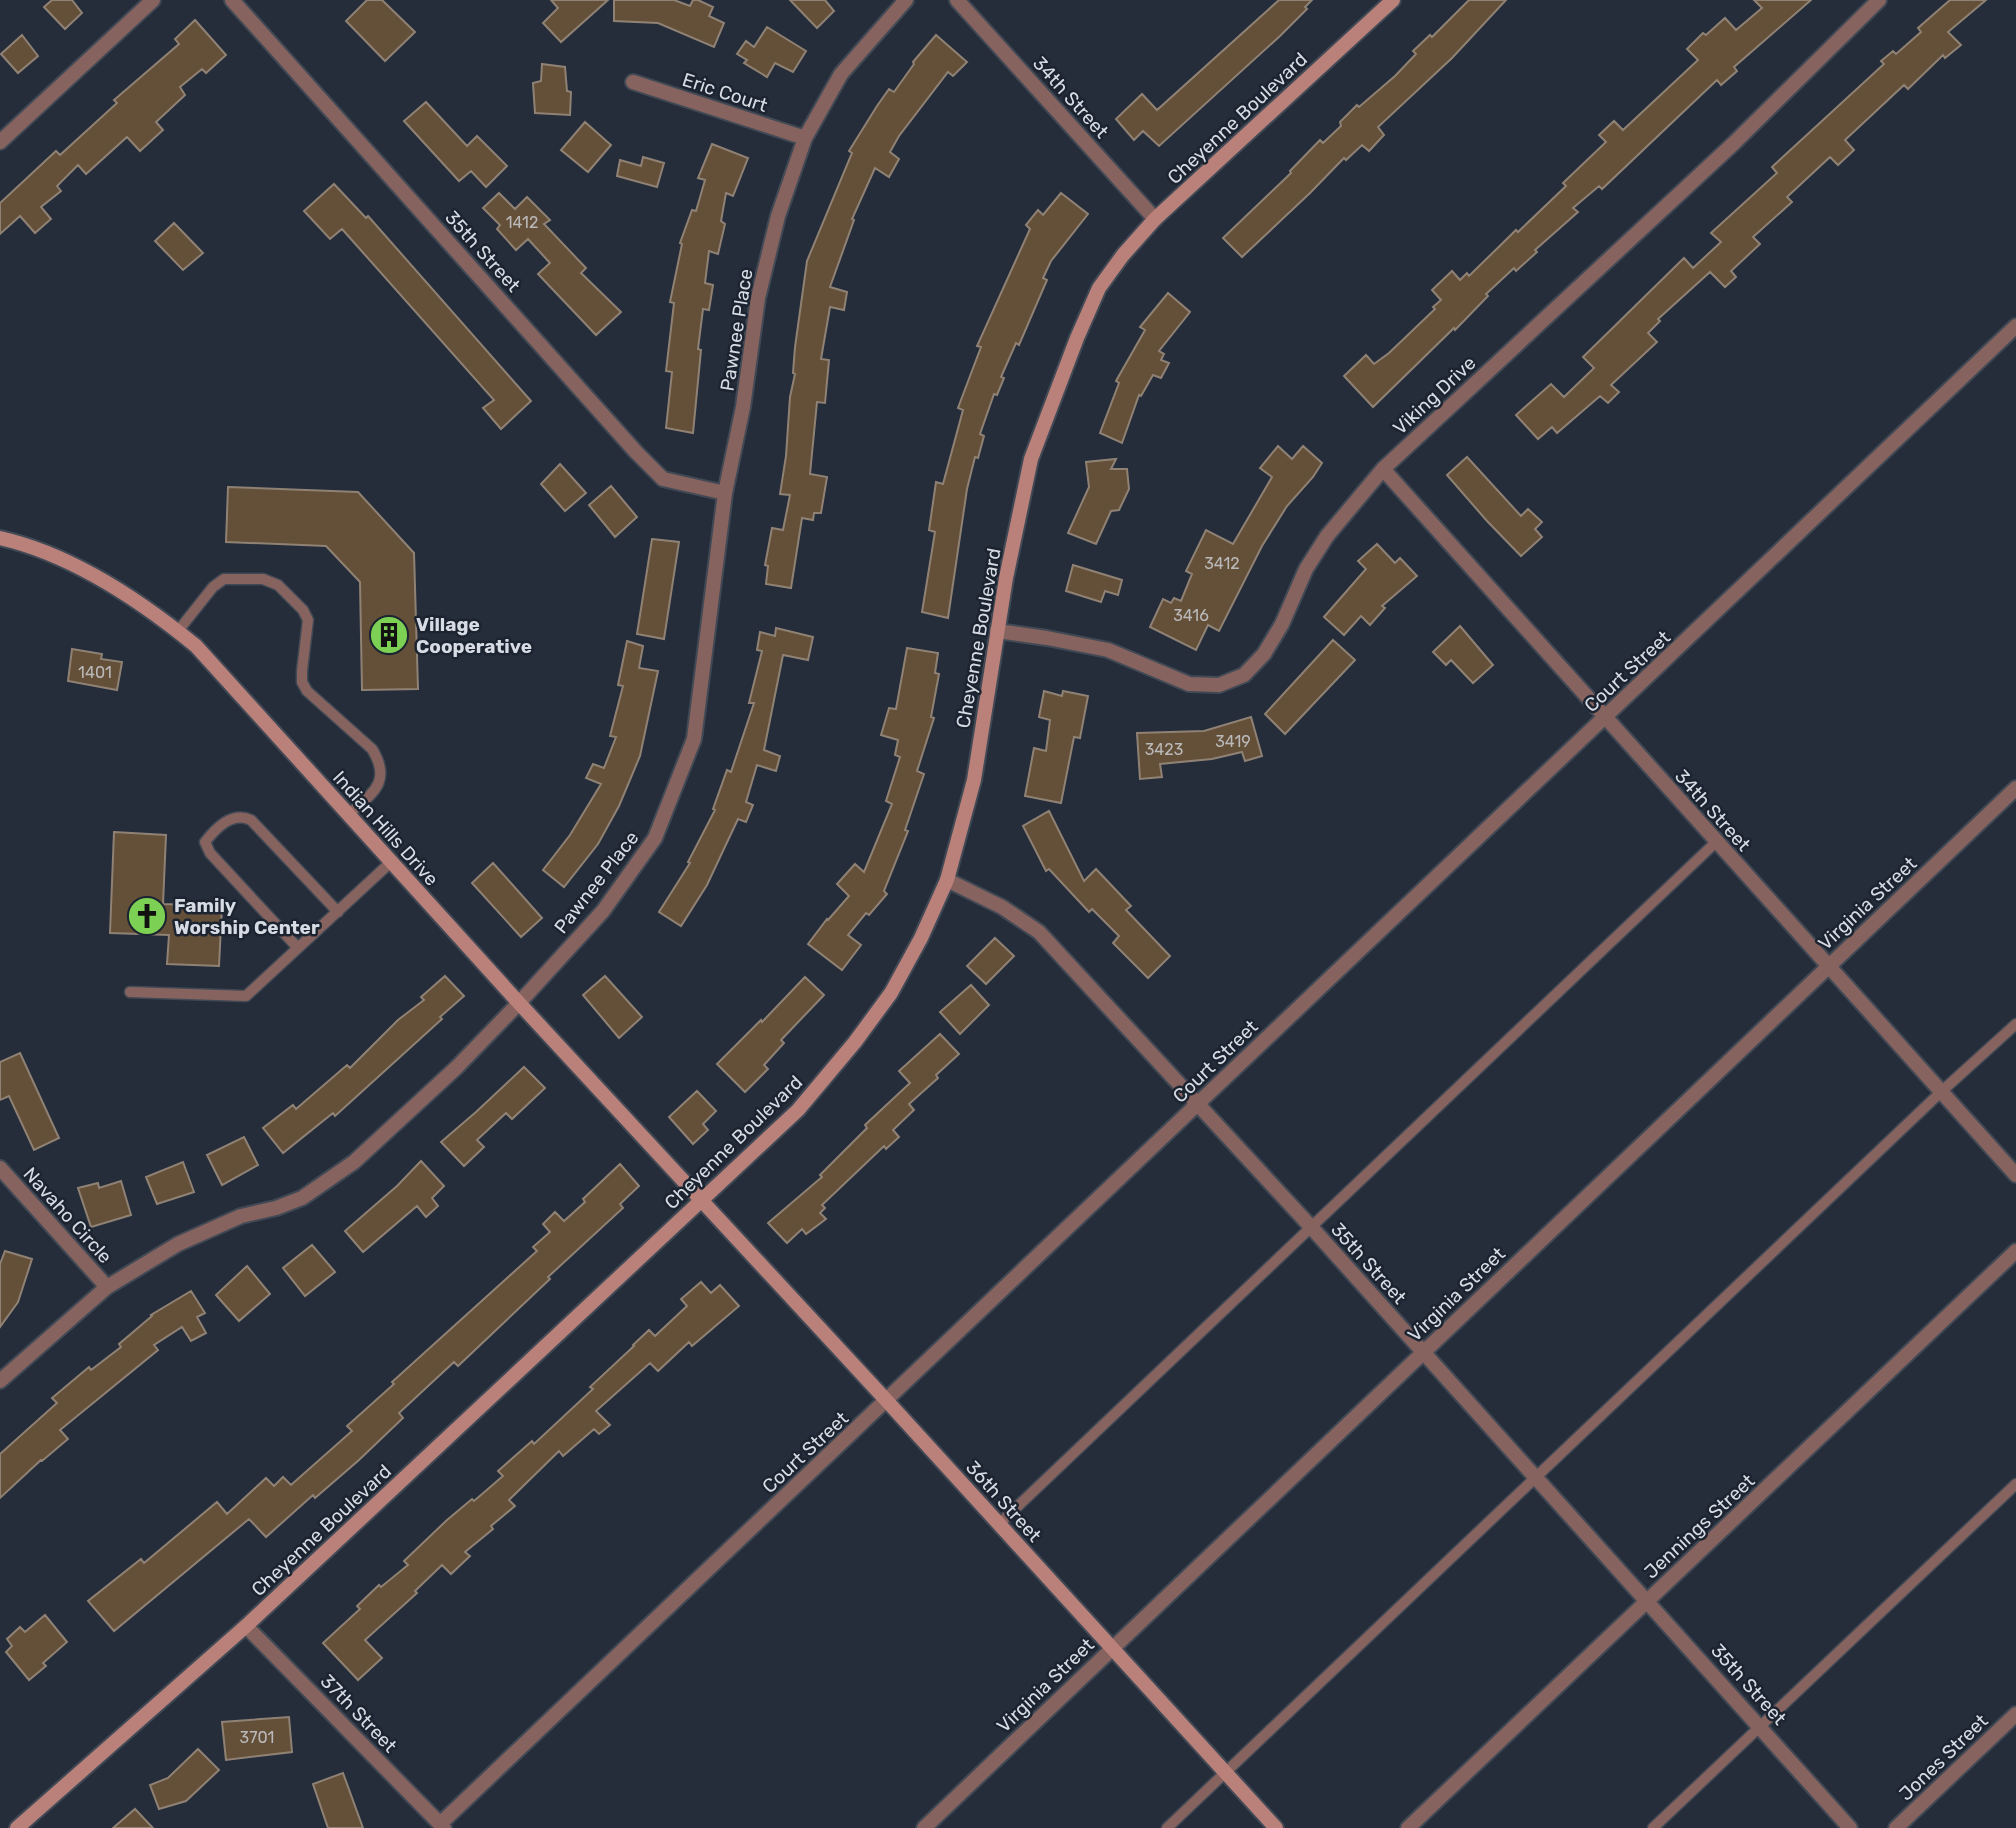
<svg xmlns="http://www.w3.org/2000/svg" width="2016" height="1828" font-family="Rubik,sans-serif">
	<rect width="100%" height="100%" fill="#252d3a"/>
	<path fill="#644f38" stroke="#8f8275" stroke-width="2" d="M52 0H72L82 13 65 29 44 7Z
		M367 0H382L415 32 385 61 346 21Z
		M551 0H608L561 42 543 23 558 8Z
		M614 0H674L690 6 693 0H698L713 7 709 16 724 23 714 47 658 23 614 21Z
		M790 0H825L834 11 817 28Z
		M1279 0H1312L1305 7 1307 9 1280 36 1159 146 1143 131 1134 140 1116 119 1142 94 1157 110Z
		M1469 0H1506L1452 58 1378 127 1384 135 1369 151 1362 145 1346 160 1344 158 1310 193 1242 257 1223 238 1291 173 1290 171 1320 140 1323 143 1341 126 1340 122 1357 105 1359 107 1395 76 1416 54 1413 51 1430 35 1432 37Z
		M1754 0H1811L1734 67 1737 71 1721 85 1717 80 1699 97 1602 189 1599 186 1573 208 1578 212 1535 250 1537 252 1516 271 1514 268 1486 294 1488 296 1455 330 1454 328 1373 407 1344 376 1366 355 1374 364 1389 353 1435 309 1433 307 1441 300 1432 290 1452 271 1460 280 1467 273 1469 276 1516 230 1518 232 1566 186 1563 183 1606 142 1599 135 1614 121 1623 130 1698 60 1687 49 1703 33 1706 35 1725 18 1736 30 1762 8Z
		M1950 0H1986L1948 32 1961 45 1945 58 1943 55 1908 89 1904 85 1845 140 1854 150 1838 165 1830 157 1787 197 1792 202 1753 237 1760 244 1731 271 1736 277 1725 287 1710 272 1658 319 1660 321 1648 333 1657 342 1611 385 1619 392 1608 403 1600 396 1557 433 1552 427 1538 439 1516 415 1551 384 1564 397 1594 368 1583 357 1684 258 1693 268 1721 242 1711 233 1777 173 1772 167 1884 64 1881 61 1893 51 1896 54 1921 32 1918 28Z
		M195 20 226 55 206 73 202 69 180 87 185 95 156 122 163 130 140 151 127 137 86 174 78 165 57 186 61 191 41 207 51 219 35 233 20 216 0 234V203L56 151 60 155 117 103 114 100 179 44 175 39Z
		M767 27 806 51 793 72 775 63 767 77 744 63 747 60 737 54 746 41 754 47Z
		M22 35 38 56 18 73 1 54Z
		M936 35 967 62 953 76 948 72 899 136 890 152 899 159 889 177 875 168 852 219 854 220 830 287 847 292 844 310 830 307 821 359 829 360 825 403 817 402 810 474 827 477 821 513H814L813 520 802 518 791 588 766 584 768 566 765 565 772 528 783 530 790 495 780 494 786 456 790 397 795 374 793 373 795 347 807 261 852 153 849 151 877 106 889 89 894 92 914 64 913 62Z
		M542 64 565 67 567 91 571 92 570 115 535 113 533 83 541 81Z
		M426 102 467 146 477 136 507 166 486 187 471 171 459 181 404 121Z
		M585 122 611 145 588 172 561 150Z
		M712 144 748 158 733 196 726 193 721 221 725 224 718 254 709 251 705 283 713 285 709 310 703 309 698 349 701 350 693 433 666 428 672 372 666 371 674 303 670 302 682 244 680 243 692 210 696 211 705 180 698 178Z
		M643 157 664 163 657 187 617 176 620 160 641 166Z
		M334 184 366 218 368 216 531 401 501 429 483 408 494 400 342 229 330 239 304 211Z
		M499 193 515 209 527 197 550 220 544 224 586 268 581 273 621 312 596 335 538 274 550 263 528 239 516 250 497 229 500 225 483 208Z
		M1061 193 1088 214 1051 261 1043 278 1047 280 1019 345 1016 343 1001 377 1004 378 997 395 994 394 980 434 984 436 978 458 975 457 967 489 948 618 922 612 935 532 929 530 936 482 943 484 963 410 958 408 981 347 977 346 1030 229 1026 225 1038 210 1043 215Z
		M174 223 203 253 183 270 155 241Z
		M1168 293 1190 312 1159 351 1164 354 1161 360 1169 363 1161 378 1153 375 1141 396 1139 395 1122 443 1100 433 1119 383 1116 381 1145 330 1140 327Z
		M1278 446 1292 459 1303 446 1322 463 1313 477 1287 506 1262 546 1219 631 1208 625 1196 650 1150 627 1163 599 1171 603 1174 598 1181 601 1192 574 1186 571 1206 530 1233 544 1272 477 1260 468Z
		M1467 457 1521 516 1528 509 1542 522 1535 529 1542 537 1521 556 1487 521 1447 475Z
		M1116 459 1111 469H1127L1129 489 1119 510 1111 511 1096 544 1068 533 1089 487 1086 462Z
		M560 464 586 493 565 511 541 484Z
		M611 486 637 517 615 537 589 505Z
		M228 487 358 492 414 553 418 689 362 690 360 582 326 546 226 542Z
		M652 539 679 542 664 639 637 634Z
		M1377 544 1395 563 1400 558 1417 576 1382 606 1385 608 1370 625 1361 616 1344 635 1324 617 1366 569 1358 561Z
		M1073 565 1122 580 1118 595 1105 591 1101 602 1066 591Z
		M1460 626 1493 665 1473 683 1451 660 1446 665 1433 652Z
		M776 628 813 637 808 660 783 655 764 750 780 756 776 771 757 765 746 802 753 805 746 822 738 819 707 885 681 926 659 912 690 863 688 862 715 810 713 809 727 770 731 772 754 703H749L762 651 757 650 760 632 775 636Z
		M1333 640 1355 660 1285 734 1265 714Z
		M627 641 643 646 639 668 658 671 640 756 619 806 598 844 564 887 543 870 570 835 601 784 586 778 593 764 604 768 616 737 610 736 623 686 618 685Z
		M907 648 938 653 935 673 939 674 931 717 934 718 917 771 924 774 905 830 908 831 884 891 887 894 869 915 866 913 848 935 861 945 842 970 808 944 827 919 828 920 849 896 837 884 855 864 864 872 892 804 886 801 900 757 895 755 898 740 881 735 889 708 896 709Z
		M72 649 102 654 101 659 122 662 117 690 68 681Z
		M1044 691 1062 696 1063 691 1088 696 1080 738 1074 737 1061 803 1025 796 1034 748 1046 751 1050 720 1039 717Z
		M1251 717 1262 756 1245 761 1242 752 1212 759 1160 764 1162 777 1140 779 1137 733 1204 731Z
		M1049 811 1084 881 1096 869 1131 906 1126 910 1170 956 1148 978 1113 943 1119 936 1092 909 1089 912 1049 869 1046 871 1023 826Z
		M114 832 166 835 163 904 222 906 219 966 167 964 169 935 110 933Z
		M493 863 542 918 521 937 472 883Z
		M995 938 1014 956 986 984 967 966Z
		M445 976 464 996 440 1017 442 1019 335 1116 333 1113 283 1153 263 1128 293 1105 296 1109 347 1065 350 1068 398 1020 424 1000 421 997Z
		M605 976 642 1017 619 1038 583 995Z
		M805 977 824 995 781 1040 784 1043 764 1065 768 1069 745 1092 717 1064 761 1020 762 1022Z
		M971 985 989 1005 960 1034 940 1012Z
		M940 1034 959 1054 936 1075 938 1078 909 1104 914 1110 893 1130 899 1137 886 1149 884 1146 822 1205 825 1208 820 1213 826 1219 806 1234 802 1229 787 1243 768 1223 822 1177 820 1175 867 1128 865 1125 910 1083 899 1071Z
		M20 1053 59 1138 34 1150 9 1096 0 1100V1062Z
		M524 1067 545 1088 512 1119 506 1113 477 1140 484 1147 464 1166 441 1142 476 1112Z
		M697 1091 716 1111 703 1124 708 1130 693 1144 669 1117Z
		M244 1137 258 1165 222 1185 207 1155Z
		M421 1161 444 1186 432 1198 438 1206 426 1217 417 1206 363 1252 345 1231 397 1186Z
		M183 1162 194 1192 157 1204 146 1177Z
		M620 1164 639 1186 620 1204 623 1208 548 1277 550 1279 458 1366 454 1362 399 1413 403 1418 359 1460 315 1498 313 1495 266 1537 249 1519 114 1631 88 1601 141 1559 144 1563 217 1502 227 1514 266 1478 274 1486 283 1477 291 1485 352 1431 347 1426 394 1384 392 1382 537 1251 533 1247 550 1232 543 1224 555 1212 564 1221 585 1202 583 1199Z
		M121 1181 131 1215 91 1227 78 1188 98 1183 99 1188Z
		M312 1245 335 1272 305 1296 283 1268Z
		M5 1251 32 1259 18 1302 0 1327V1264Z
		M247 1266 270 1294 239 1321 216 1295Z
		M701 1282 711 1293 720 1285 739 1306 692 1346 689 1342 658 1371 650 1363 596 1411 610 1425 599 1434 594 1429 563 1456 559 1451 509 1500 515 1506 491 1526 493 1529 465 1552 470 1556 451 1574 442 1565 415 1591 417 1593 365 1640 382 1658 358 1680 323 1643 360 1609 357 1606 379 1585 381 1587 408 1565 404 1561 447 1520 472 1499 474 1501 503 1476 498 1471 532 1441 534 1444 593 1389 590 1387 634 1346 633 1345 649 1330 655 1336 687 1306 681 1299Z
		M191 1291 205 1313 197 1317 206 1333 191 1341 182 1327 154 1345 158 1350 60 1430 68 1439 42 1461 41 1460 0 1498V1454L57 1403 52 1398 89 1367 91 1370 121 1347 119 1344 152 1316 151 1315Z
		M45 1615 67 1642 43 1663 46 1666 29 1680 6 1652 12 1646 7 1639 20 1627 25 1632Z
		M289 1717 292 1752 226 1760 222 1722Z
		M198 1749 219 1770 186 1801 159 1809 150 1785 168 1778Z
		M343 1773 363 1828H328L313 1784Z
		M135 1809 153 1828H113Z"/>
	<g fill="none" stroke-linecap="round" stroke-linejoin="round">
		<g stroke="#414955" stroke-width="13">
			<path id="lane" d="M178 631 213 587 224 579H263L278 585 303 610 308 620 302 671V682L307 691 372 749C393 783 371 794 348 815
				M298 948 210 853 205 842C216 828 232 811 251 820L338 912
				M130 992 246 996 391 862
				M999 1524 1716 842
				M1167 1828 1942 1091 2016 1024
				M1653 1828 2016 1484"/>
		</g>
		<g stroke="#414955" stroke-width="18">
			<path id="street" d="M232 0 636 452 663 479 725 493
				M957 0 1155 219
				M633 82 805 138
				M0 142 153 0
				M1383 469 2016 1175
				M997 631 1047 638 1108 650 1189 684 1219 685 1244 675 1264 654 1282 624 1306 569 1327 536 1383 469 1733 144 1879 0
				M947 880 1002 907 1039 932 1312 1228 1850 1828
				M0 1168 107 1287
				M0 1381 107 1287 178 1244 241 1216 276 1208 302 1198 354 1162 457 1067 519 1003 603 911 655 838 694 739 725 493 743 407 758 298 778 216 805 138 841 74 906 0
				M246 1626 444 1828
				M440 1824 2016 326
				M924 1828 2016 788
				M1408 1828 2016 1251
				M1896 1828 2016 1714"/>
		</g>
		<g stroke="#414955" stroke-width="18">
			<path id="secondary" d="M0 538C71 554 140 600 196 646L519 1003 887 1401 1276 1828
				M17 1828 246 1626 798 1110 855 1042 891 993 921 938 947 880 974 780 1006 578 1031 459 1077 338 1099 288 1123 255 1155 219 1393 0"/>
		</g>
		<use href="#lane" stroke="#87635f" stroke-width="10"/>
		<use href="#street" stroke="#87635f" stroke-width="14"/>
		<use href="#secondary" stroke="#ba817b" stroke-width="14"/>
	</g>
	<defs>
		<g id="building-disc" transform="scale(2.0125)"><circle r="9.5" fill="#7cd155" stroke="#1b2430"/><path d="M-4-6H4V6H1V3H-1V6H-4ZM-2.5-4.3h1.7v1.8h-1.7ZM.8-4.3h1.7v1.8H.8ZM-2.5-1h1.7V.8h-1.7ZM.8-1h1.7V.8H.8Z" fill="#111"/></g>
		<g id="church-disc" transform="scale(2.0125)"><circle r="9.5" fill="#7cd155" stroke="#1b2430"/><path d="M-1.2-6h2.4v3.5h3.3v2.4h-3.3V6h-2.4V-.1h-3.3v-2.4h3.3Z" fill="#111"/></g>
	</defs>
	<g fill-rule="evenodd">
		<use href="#building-disc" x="389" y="635"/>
		<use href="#church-disc" x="147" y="916"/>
	</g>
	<g text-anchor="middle" stroke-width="5" stroke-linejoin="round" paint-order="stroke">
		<g font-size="16" fill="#bab9b9">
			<text x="522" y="228">1412</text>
			<text x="1222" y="569">3412</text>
			<text x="1191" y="621">3416</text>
			<text x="95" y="678">1401</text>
			<text x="1233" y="747">3419</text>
			<text x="1164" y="755">3423</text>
			<text x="257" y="1743">3701</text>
		</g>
		<g font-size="19" fill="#d7dce4" stroke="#1b2430">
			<text transform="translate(725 92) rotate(18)" y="7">Eric Court</text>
			<text transform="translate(1071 97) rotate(48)" y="7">34th Street</text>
			<text transform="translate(1237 118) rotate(-43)" y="7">Cheyenne Boulevard</text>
			<text transform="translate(483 251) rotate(48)" y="7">35th Street</text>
			<text transform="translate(736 330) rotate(-81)" y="7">Pawnee Place</text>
			<text transform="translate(1434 395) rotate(-43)" y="7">Viking Drive</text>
			<text transform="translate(978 638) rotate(-80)" y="7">Cheyenne Boulevard</text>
			<text transform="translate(1627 671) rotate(-43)" y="7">Court Street</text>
			<text transform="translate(1713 810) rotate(48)" y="7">34th Street</text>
			<text transform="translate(386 828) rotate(48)" y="7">Indian Hills Drive</text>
			<text transform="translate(596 882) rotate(-52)" y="7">Pawnee Place</text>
			<text transform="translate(1867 903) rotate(-43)" y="7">Virginia Street</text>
			<text transform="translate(1215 1061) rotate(-44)" y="7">Court Street</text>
			<text transform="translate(733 1142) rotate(-44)" y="7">Cheyenne Boulevard</text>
			<text transform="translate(68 1215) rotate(48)" y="7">Navaho Circle</text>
			<text transform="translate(1369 1263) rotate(48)" y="7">35th Street</text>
			<text transform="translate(1456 1294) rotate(-44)" y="7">Virginia Street</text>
			<text transform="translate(805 1452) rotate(-43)" y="7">Court Street</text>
			<text transform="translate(1004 1501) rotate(48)" y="7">36th Street</text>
			<text transform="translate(1699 1526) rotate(-43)" y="7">Jennings Street</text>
			<text transform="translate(321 1530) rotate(-43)" y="7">Cheyenne Boulevard</text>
			<text transform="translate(1749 1684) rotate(48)" y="7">35th Street</text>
			<text transform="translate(1045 1685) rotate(-44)" y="7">Virginia Street</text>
			<text transform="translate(359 1713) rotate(46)" y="7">37th Street</text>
			<text transform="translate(1943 1757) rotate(-44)" y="7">Jones Street</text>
		</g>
		<g font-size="19" font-weight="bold" fill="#d7dce4" stroke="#1b2430" text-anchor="start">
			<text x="416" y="631">Village<tspan x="416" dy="22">Cooperative</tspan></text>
			<text x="174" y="912">Family<tspan x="174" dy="22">Worship Center</tspan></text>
		</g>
	</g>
</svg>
